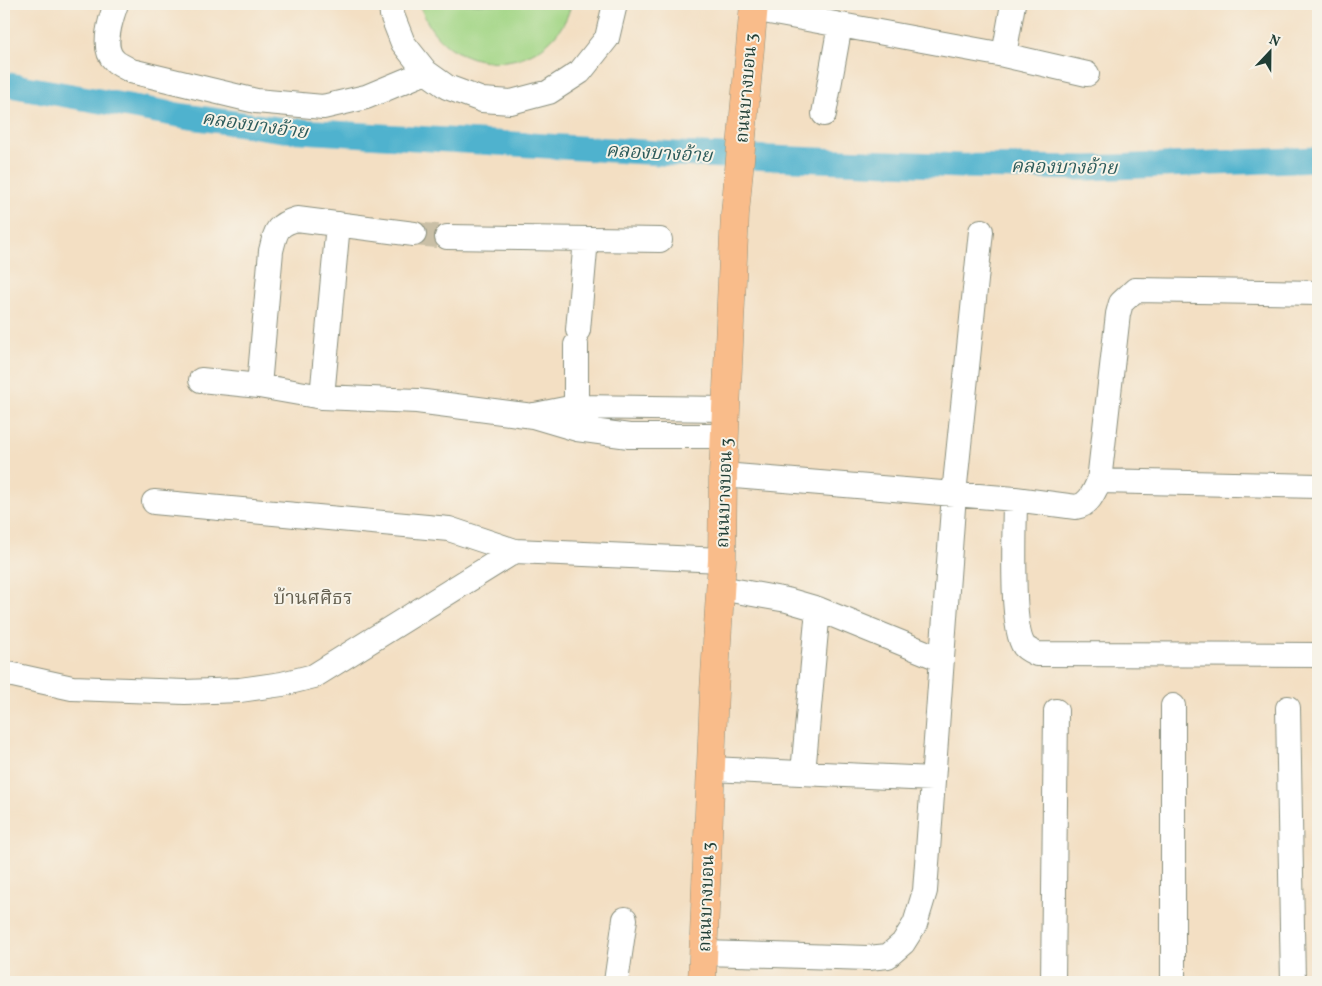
<svg xmlns="http://www.w3.org/2000/svg" width="1322" height="986" font-family="Vollkorn,'Noto Serif Thai',serif">
	<rect width="100%" height="100%" fill="#f7f3e8"/>
	<filter id="ink" filterUnits="userSpaceOnUse"><feTurbulence type="fractalNoise" baseFrequency=".02" numOctaves="2"/><feDisplacementMap in="SourceGraphic" scale="10" xChannelSelector="R" yChannelSelector="G"/><feConvolveMatrix kernelMatrix="1 2 1 2 8 2 1 2 1" color-interpolation-filters="sRGB"/></filter>
	<filter id="wash" filterUnits="userSpaceOnUse"><feTurbulence type="fractalNoise" baseFrequency=".0096" numOctaves="4" result="noise"/><feDisplacementMap in="SourceGraphic" scale="20" xChannelSelector="R" yChannelSelector="G"/><feGaussianBlur stdDeviation="1.12" result="paint"/><feColorMatrix in="noise" values="0 0 0 0 0 0 0 0 0 0 0 0 0 0 0 0 0 1.4 0 .05"/><feComposite in="paint" operator="in"/></filter>
	<g filter="url(#wash)">
		<rect width="100%" height="100%" fill="#f3dfc3"/>
		<path fill="#a3d686" stroke="#618a5d" d="M419 4H571C561 49 512 72 470 57 460 53 451 50 443 42 431 32 425 18 419 4Z"/>
		<g fill="none" stroke-linecap="round" stroke-linejoin="round">
			<path stroke="#4fb2ce" stroke-width="25" d="M4 84 184 116 285 130 676 154 960 166 1088 168 1318 159"/>
		</g>
	</g>
	<g filter="url(#ink)">
		<g fill="none" stroke-linecap="round" stroke-linejoin="round">
			<path stroke="#c9bfa6" stroke-width="24" stroke-dasharray="24 12" stroke-linecap="butt" d="M414 234 447 237"/>
			<g stroke="#898e7c" stroke-width="26">
				<path id="minor" d="M116 4C111 18 101 48 114 60 118 65 126 67 131 71L256 101 323 107 366 97 426 72
					M391 4 392 15 403 43 426 72 447 87 482 100 511 102 549 92 580 72 607 38 615 4
					M753 9 1004 55 1087 74
					M1004 55 1013 4
					M824 114 840 25
					M447 237 660 240
					M578 330 586 239
					M576 345V422
					M201 380 259 386 322 397 417 401 533 416 577 429 629 436H725
					M259 386 271 251C276 231 276 225 297 219L414 234
					M322 397 338 224
					M535 415 575 407 726 409
					M723 475 1015 499 1076 507C1089 505 1094 492 1099 481L1118 314 1121 303 1135 290 1318 293
					M1099 481 1318 486
					M1015 499C1015 526 1010 627 1024 646 1026 649 1033 652 1037 654L1318 655
					M154 502 449 529 515 551 722 560
					M720 588 787 600 818 609 941 659
					M4 673 72 688 185 692 240 690 282 684 314 676 515 551
					M1288 708 1293 982
					M711 769 933 779
					M803 773 818 609
					M704 953 868 958 888 956 903 943 915 924 925 891 954 494 981 231
					M616 982 625 919
					M1053 982 1056 711
					M1173 982V706"/>
			</g>
			<g stroke="#898e7c" stroke-width="29">
				<path id="major" d="M702 982 714 692 722 560 723 475 735 214 754 4"/>
			</g>
			<use href="#minor" stroke="#fff" stroke-width="24"/>
			<use href="#major" stroke="#f9bc8a" stroke-width="28"/>
		</g>
	</g>
	<g text-anchor="middle" stroke-width="4" stroke-linejoin="round" paint-order="stroke">
		<g font-size="18" fill="#1f3d34" stroke="#f7f3e8">
			<text transform="translate(746 88) rotate(-85)" y="6">ถนนบางบอน 3</text>
			<text transform="translate(724 493) rotate(-88)" y="6">ถนนบางบอน 3</text>
			<text transform="translate(706 897) rotate(-88)" y="6">ถนนบางบอน 3</text>
		</g>
		<g font-size="19" font-style="italic" fill="#2b5a5a" stroke="#f7f3e8">
			<text transform="translate(255 124) rotate(8)" y="7">คลองบางอ้าย</text>
			<text transform="translate(659 152) rotate(3)" y="7">คลองบางอ้าย</text>
			<text transform="translate(1064 166) rotate(1)" y="7">คลองบางอ้าย</text>
		</g>
		<g font-size="19" fill="#656050" stroke="#f7f3e8">
			<text x="313" y="604">บ้านศศิธร</text>
		</g>
	</g>
	<rect width="1322" height="986" fill="none" stroke="#f7f3e8" stroke-width="20"/>
	<g transform="translate(1270 52) rotate(22)" stroke="#f7f3e8" stroke-width="4" paint-order="stroke">
	<path d="M0-4L9 19L0 12L-9 19Z" fill="#1f3d34"/>
	<text y="-8" font-size="14" font-weight="bold" text-anchor="middle" fill="#1f3d34">N</text>
	</g>
</svg>
